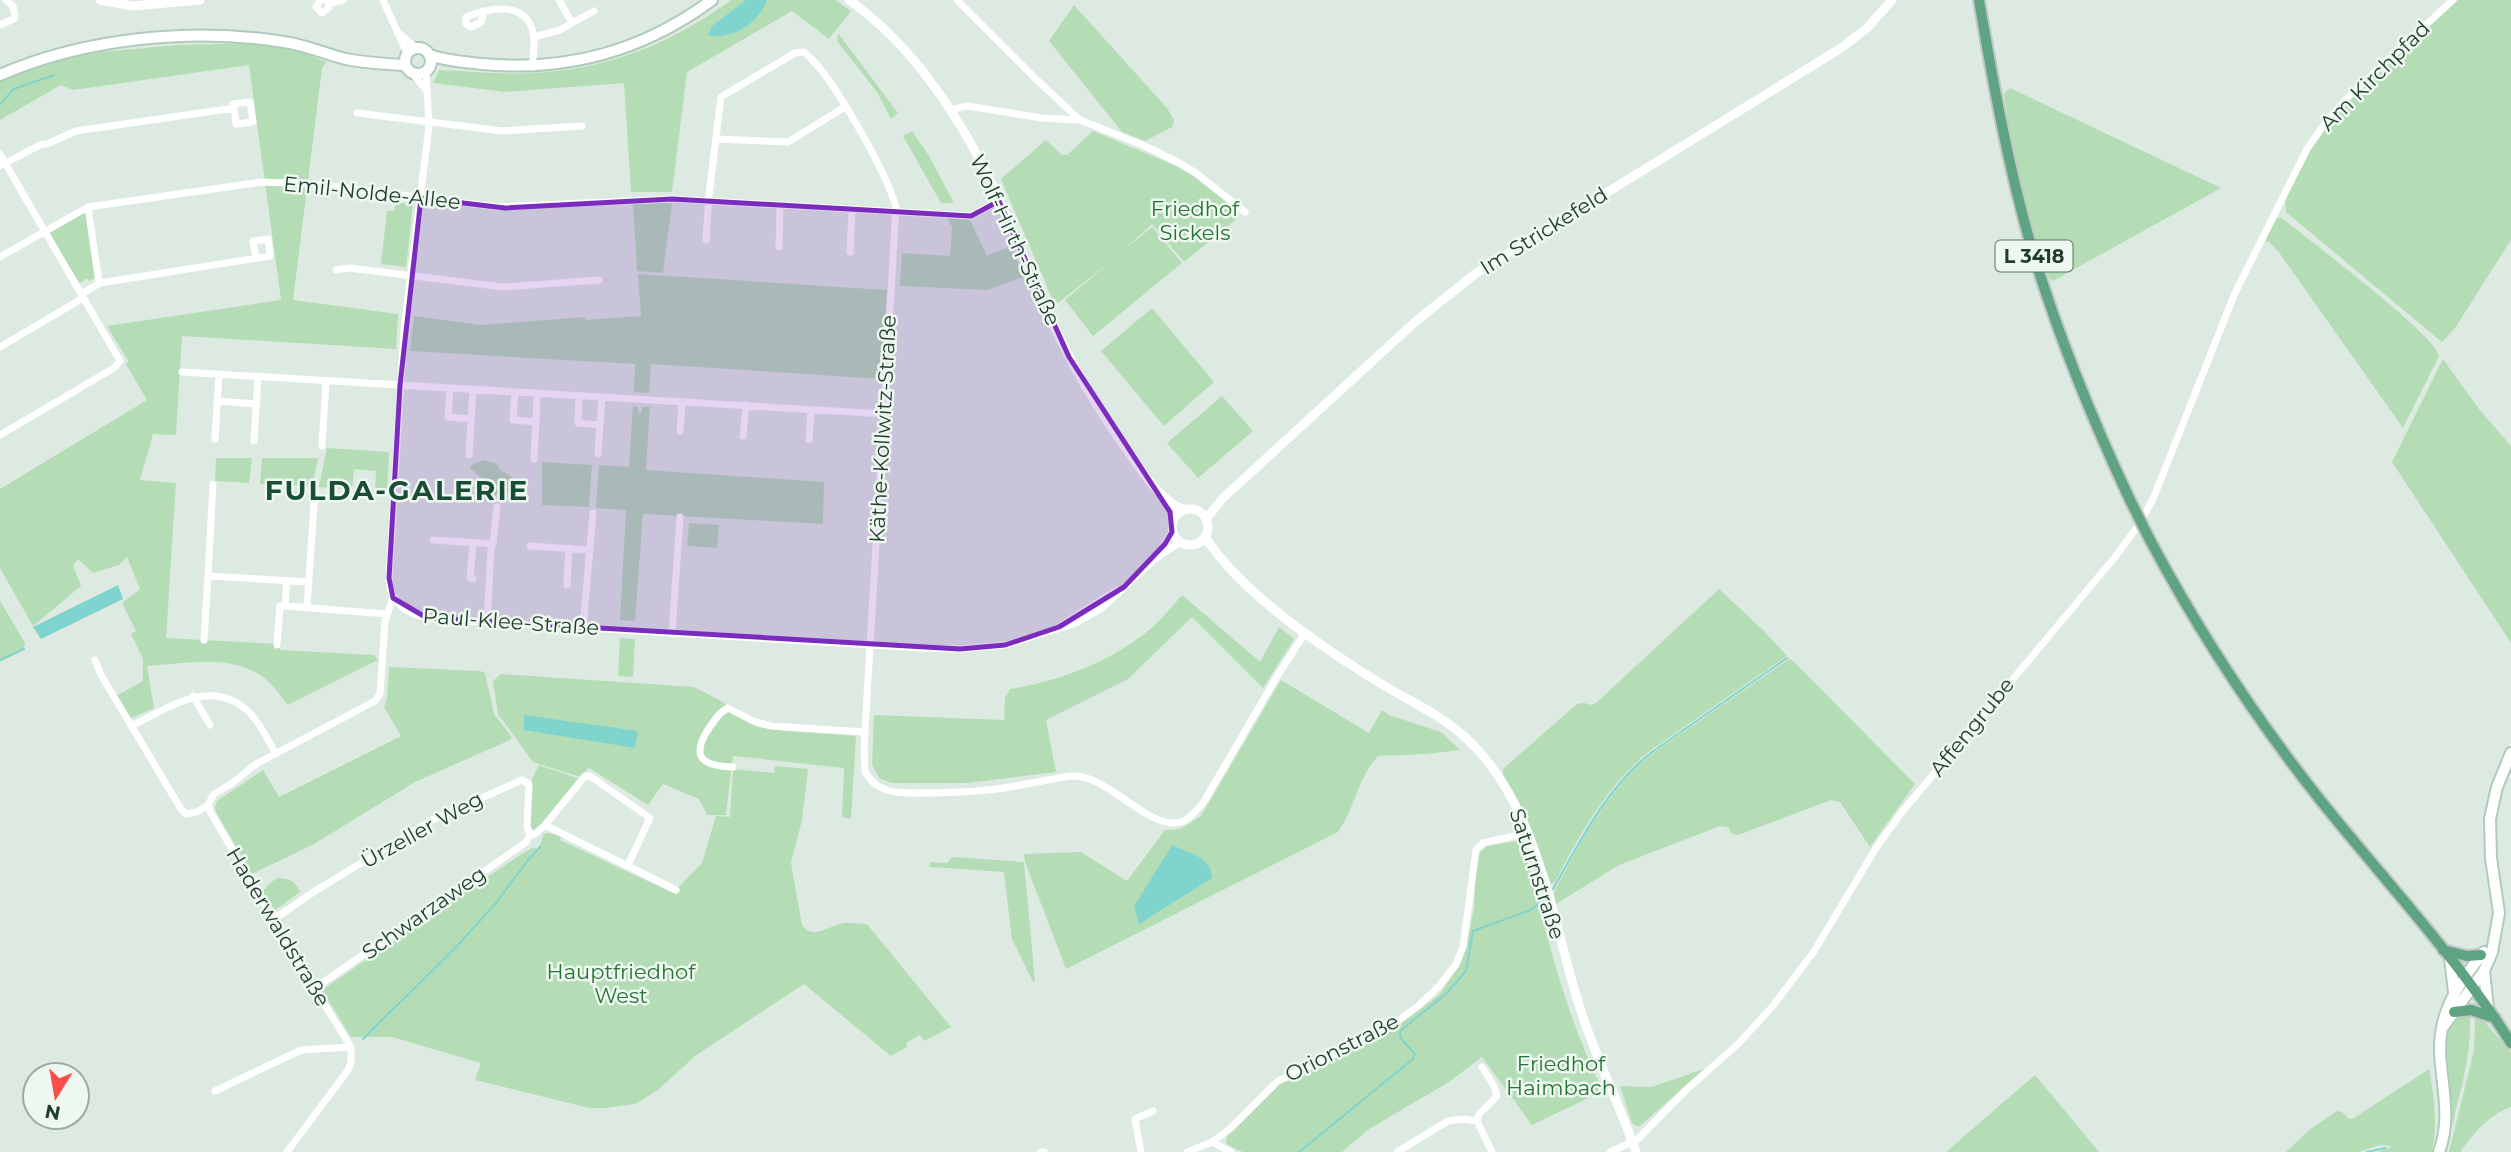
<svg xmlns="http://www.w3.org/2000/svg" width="2511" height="1152" font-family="Montserrat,sans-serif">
	<rect width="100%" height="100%" fill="#ddeae1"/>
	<path fill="#b4ddb6" d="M731 0H835L851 11 829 39 792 11 687 72 672 192H631L624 83 505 92 433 83 439 70C470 71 500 75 531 73 604 71 673 43 731 0Z
		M2458 0H2511V240L2455 328 2442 342 2286 212 2285 199C2297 177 2307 154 2322 133 2356 85 2414 40 2458 0Z
		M1074 5 1167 108 1174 120 1172 127 1145 141 1122 132 1049 41Z
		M838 33 898 113 891 119 877 92 837 41Z
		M252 43 297 50 326 62 322 68 293 300 398 314 396 349 182 336 176 435 153 434 140 480 176 483 166 638 280 644V650L374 655 378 660 288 705C282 698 277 690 270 683 239 652 187 663 147 666L154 708 131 718 116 696 143 681V659L131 634 136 631 122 603 140 589 127 557 119 565 93 573 78 559 73 566 81 586 33 626 0 568V489L147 400 126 364 129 362 107 326 281 300 249 65 73 90 61 85 0 120V79L67 55 178 45Z
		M2010 88 2221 188 2053 281 2049 278C2026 220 2011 155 2004 93Z
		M912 131 929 156 954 203H941L903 136Z
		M1093 131 1176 166 1193 176 1238 211V218L1184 262 1152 224 1125 249 1152 227 1182 263 1093 336 1065 300 1111 261 1058 303H1054L1001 179 1046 140 1062 155H1067Z
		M396 202 413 205 406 267 381 264 387 211H394Z
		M672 203 663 273 637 271 633 204Z
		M88 207 95 278 89 281 87 278 80 283 44 231Z
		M947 218 970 220 987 256 1011 246 1023 277 988 290 900 286 902 253 950 256 952 227Z
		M2277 218H2282C2306 238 2437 336 2439 356L2403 428 2278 251 2269 242 2264 241Z
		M638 274 887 290 882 379 651 364 649 393 634 392 635 364 410 351 414 316 481 325 585 317V320L641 316Z
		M1152 308 1214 382 1164 426 1101 351Z
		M2443 359 2479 409 2511 446V643L2392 462Z
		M1222 396 1253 431 1198 478 1167 443Z
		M633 406 638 407V412L642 413V407H650L646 470 824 482 823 524 643 514 635 621 620 620 626 510 596 508 599 465 629 467Z
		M327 448 389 452 387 491H375L376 471 354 469 352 489 319 487Z
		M216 458H252L249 483 215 481Z
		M262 458H318L312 486 260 484Z
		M483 460 497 464 500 470 512 477 514 492 485 496 486 479 482 478 470 468 471 465Z
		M542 462 592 465 589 507 542 505Z
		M689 523 719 525 717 548 687 546Z
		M1719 589 1764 631 1787 656 1651 750C1607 785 1580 834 1555 882L1551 884 1524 812 1503 774V769L1577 704 1584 703 1592 705 1596 703Z
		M1182 595 1260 662 1279 627 1294 639 1263 688 1192 617 1128 679 1046 720 1056 772 967 783H891L879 778 872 764 874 715 1004 720 1005 698 1010 689C1054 682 1103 665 1140 637 1156 626 1169 610 1182 595Z
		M0 601 25 643 23 650 0 662Z
		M620 638 635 639 633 677 618 676Z
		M1789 659 1792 660 1915 784 1870 847 1840 802 1831 800 1738 835 1732 834 1728 827 1720 826 1619 865 1556 904 1554 894 1555 890C1582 840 1607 789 1653 753Z
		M389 667 480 671 485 673 494 714 512 737 510 740 415 782 314 844 252 874 216 812 215 808 217 801 263 770 279 797 401 736 384 707 387 699Z
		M501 674 694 687 723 702 735 714 757 727 787 731 856 736 851 819 842 817 844 768 733 756 726 815H707L699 799 663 784 648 805 589 768 580 777 533 762 498 714 493 681Z
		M1281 680 1369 733 1382 710 1389 715 1441 732 1460 750 1426 754 1378 756C1358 777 1355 808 1338 832L1066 969 1025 862 1024 854 1081 852 1127 881 1165 830 1180 829 1201 816Z
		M539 765 580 779 538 829 534 830 530 826 532 779Z
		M775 766 808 769 802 820 791 863 802 925C813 941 829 925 844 923 851 922 860 924 867 924L951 1027 924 1041 920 1035 906 1043 907 1047 891 1056 804 984 695 1056 658 1090 635 1104 605 1108H589L475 1080 481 1063 392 1037H351L322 990 517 857 532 848 538 849 544 834 547 833 561 836 560 840 673 893 702 863 716 816 730 817 733 769 774 773Z
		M1522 840C1544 924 1564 1013 1603 1091L1532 1125 1482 1057 1449 1082 1369 1129 1342 1152H1243L1226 1144 1227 1136 1279 1084 1391 1031 1439 995 1460 965 1466 948 1474 908 1476 864 1479 853 1487 846Z
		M952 857 1024 862 1035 982H1033L1012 939 1004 872 930 867V862L947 863Z
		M278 878C289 878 296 881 300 892L275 910 262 892 271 882Z
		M2470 1013C2472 1060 2458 1097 2448 1143L2443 1152C2447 1138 2451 1124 2450 1109 2449 1078 2428 1022 2470 1013Z
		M2475 1014 2482 1019 2511 1052V1107C2488 1115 2474 1133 2460 1152H2449L2474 1051Z
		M1704 1069 1640 1126H1636L1632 1123 1620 1086 1651 1087Z
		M2429 1069C2434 1098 2438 1123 2432 1152H2377L2391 1148 2390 1146 2380 1145 2359 1152H2286L2309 1130 2337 1111 2342 1112 2349 1119 2354 1118Z
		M2035 1075 2099 1152H1946Z"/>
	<path fill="#80d4ce" d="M746 0H767C759 23 732 41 708 35L712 26Z
		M118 585 123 599 41 639 33 627Z
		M524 715 638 731 635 748 524 730Z
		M1172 845C1187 852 1213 858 1212 878L1139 924 1134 906Z"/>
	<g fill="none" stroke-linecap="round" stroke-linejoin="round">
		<path stroke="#80d4ce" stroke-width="2" d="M0 104 14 89 54 75
			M0 660 24 649
			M1553 889C1581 840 1606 788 1652 752L1787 658
			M363 1039 458 945 496 903 528 860 540 847
			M1299 1152 1413 1059 1415 1054 1400 1037V1031L1447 993 1466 971 1473 931 1531 910 1542 901
			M2367 1152 2386 1148"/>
		<g stroke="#b0cbbb" stroke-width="14">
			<path id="secondary" d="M405 61a13 13 0 1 1 26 0a13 13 0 1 1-26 0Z
				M429 55C447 61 464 62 482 64 568 72 643 51 712 0
				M0 75C84 38 194 27 284 42 306 45 325 54 346 59 365 63 386 64 405 65
				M2450 958 2454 992
				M2484 971 2488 1009
				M2443 1027 2484 971 2492 952 2499 913 2491 858 2490 819 2497 787 2511 753
				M2439 1152C2450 1122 2444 1096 2441 1065 2435 1018 2455 987 2484 952"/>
		</g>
		<g stroke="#c0c8c4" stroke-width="14">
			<path id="primary" d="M1979 0C1993 83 2008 165 2031 246 2057 333 2091 417 2130 500
				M2150 540C2199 632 2256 719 2321 801 2385 881 2456 956 2511 1043
				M2443 950 2467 956 2481 955
				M2454 1012 2471 1010 2495 1018"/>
		</g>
		<path stroke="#fff" stroke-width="7" d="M320 0 316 7 322 13 329 8V4L325 0
			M383 0 407 53
			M957 0 1039 82 1080 120
			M329 4 343 0
			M482 11 483 16 481 22 471 27 466 24V17C489 8 525 0 533 32 536 43 532 55 533 67
			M572 23 594 11
			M0 25 15 18 13 6 6 0
			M400 34 416 48
			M534 37 560 30 572 23 559 0
			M426 71 429 126 404 330 389 578C390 627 452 620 487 622L921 648 960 649 1005 645 1074 624 1102 608 1155 559 1180 542
			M413 74 426 90
			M950 110 967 106 1042 118 1080 120 1145 146 1179 163 1196 173 1245 212
			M357 113 502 131 582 126
			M716 139 788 142 845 107
			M0 154 120 361 114 368 0 435
			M0 166 42 144H47L76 131 234 108 233 104 250 102 253 122 236 124 234 108
			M88 207 99 283
			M706 240 709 195 721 97 795 53 804 52C832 74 886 172 896 207L864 747 865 772C869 778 873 784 880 787 893 794 908 793 922 793 947 793 972 792 997 789 1022 786 1047 779 1072 776 1107 773 1152 835 1184 821 1192 817 1197 809 1203 803L1276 678 1305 633
			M779 247 780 206
			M850 252 852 210
			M0 257 88 207 262 182 313 184 497 207 672 199 971 216 999 201
			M336 270 349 268 503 287 599 280
			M81 294 100 283 270 256 268 239 253 241 256 258
			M0 347 83 298
			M182 372 884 414
			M450 388 448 417 471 419
			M515 392 513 420 536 422 537 393
			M579 396 578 423 600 425 602 397
			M217 401 257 404
			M680 431 682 402
			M743 436 746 405
			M215 439 219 374
			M809 440 811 410
			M254 441 258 377
			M322 446 326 381
			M598 454 600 425
			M469 455 473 390
			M534 459 536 422
			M433 540 493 544
			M473 543 470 578 473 579
			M530 546 588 550
			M1158 555 1172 532
			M208 576 213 484
			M567 585 569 548
			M285 606 387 614
			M307 607 315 490
			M487 622 491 548 493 544 497 507
			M1062 625 1117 590
			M583 628 593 513
			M672 633 680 517
			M204 640 208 576 309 582
			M277 645 280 606H285L287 581
			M95 660 101 675 181 809 186 814 197 812 208 805 214 794 231 784 256 764 375 701 380 694 385 621 393 598
			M193 696 210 725
			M132 726C169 707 213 676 250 713 261 724 268 741 276 754
			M733 767C702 766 690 757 709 728 715 720 719 712 728 708L753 721 771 726 865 732
			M208 805 211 813 296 959 351 1047V1062L348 1070 287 1152
			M545 825 585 776H590L650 818 628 865
			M530 835 535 834 545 825 676 890
			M273 920 315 891 434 819 522 780 529 784 527 827 530 835
			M315 988 515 850 526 842 530 835
			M1482 1067 1494 1086 1497 1096 1479 1114 1477 1121 1492 1152
			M215 1091 301 1050 351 1047
			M1212 1142 1231 1152
			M1041 1152H1044
			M1141 1152 1135 1119 1153 1111
			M1187 1152 1212 1142 1231 1128 1278 1081 1383 1032 1418 1006 1439 986 1456 964 1463 947 1476 850 1483 843 1528 833
			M1397 1152 1448 1121 1462 1119 1477 1121
			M1610 1152 1637 1140 1686 1090 1737 1045 1772 1007 1813 953 1876 848 1902 812 2115 557 2140 523 2153 499 2235 293 2307 149 2328 119 2351 94 2453 0"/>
		<path stroke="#fff" stroke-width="9" d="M100 0 133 6 200 0
			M849 0C906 40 950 103 982 164 1008 215 1027 269 1051 320 1072 366 1099 411 1129 453 1143 473 1160 500 1184 510
			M1172 527a18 18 0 1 1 36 0a18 18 0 1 1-36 0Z
			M1206 519 1223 498 1415 322 1475 274 1841 48 1867 28 1892 0
			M1205 537C1243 595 1324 649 1383 685 1412 702 1442 716 1467 739 1540 807 1552 924 1582 1014 1597 1061 1620 1105 1636 1152"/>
		<use href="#secondary" stroke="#fff" stroke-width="10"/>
		<use href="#primary" stroke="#5ea382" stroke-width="10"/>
		<g stroke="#c0c8c4" stroke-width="14" stroke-linecap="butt">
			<path id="primary-bridge" d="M2130 500 2150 540"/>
		</g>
		<use href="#primary-bridge" stroke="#5ea382" stroke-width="10"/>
	</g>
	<path fill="#7b2cbf" fill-opacity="0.2" stroke="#7b2cbf" stroke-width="5" stroke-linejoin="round" d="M421 198 505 208 672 199 971 216 999 201 1069 357 1170 512 1172 532 1165 544 1124 587 1059 627 1005 645 960 649 427 618 393 598 389 578 400 385Z"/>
	<g text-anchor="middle" stroke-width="5" stroke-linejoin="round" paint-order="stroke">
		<rect fill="#eef7f0" stroke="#5c7367" stroke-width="2" x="1995.5" y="240.5" width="77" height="31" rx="5"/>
		<g font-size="19" font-weight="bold" fill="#1e3b2c">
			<text x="2034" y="263">L 3418</text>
		</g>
		<g font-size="21" fill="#1e3b2c" stroke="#eef7f0">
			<text transform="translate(2375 76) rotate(-45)" y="7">Am Kirchpfad</text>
			<text transform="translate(372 193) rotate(6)" y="7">Emil-Nolde-Allee</text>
			<text transform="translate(1544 231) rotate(-32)" y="7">Im Strickefeld</text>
			<text transform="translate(1015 240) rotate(65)" y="7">Wolf-Hirth-Straße</text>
			<text transform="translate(883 429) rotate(-87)" y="7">Käthe-Kollwitz-Straße</text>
			<text transform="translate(511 622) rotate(4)" y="7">Paul-Klee-Straße</text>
			<text transform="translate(1972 727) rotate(-51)" y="7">Affengrube</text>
			<text transform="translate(422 830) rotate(-29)" y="7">Ürzeller Weg</text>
			<text transform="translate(1537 874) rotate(72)" y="7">Saturnstraße</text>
			<text transform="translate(424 913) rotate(-35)" y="7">Schwarzaweg</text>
			<text transform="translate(278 927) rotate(59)" y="7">Haderwaldstraße</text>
			<text transform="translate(1342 1048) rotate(-27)" y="7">Orionstraße</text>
		</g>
		<g font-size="21" fill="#267432" stroke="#eef7f0">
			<text x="1195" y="216">Friedhof<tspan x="1195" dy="24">Sickels</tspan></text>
			<text x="621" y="979">Hauptfriedhof<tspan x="621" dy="24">West</tspan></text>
			<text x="1561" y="1071">Friedhof<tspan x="1561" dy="24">Haimbach</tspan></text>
		</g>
		<g font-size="28" font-weight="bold" letter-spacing="2" fill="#194d35" stroke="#eef7f0">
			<text x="397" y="500">FULDA-GALERIE</text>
		</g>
	</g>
	<g transform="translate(56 1096) rotate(191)"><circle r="33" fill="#eef7f0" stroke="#9baca2" stroke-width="2"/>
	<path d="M0-5L12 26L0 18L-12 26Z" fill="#fb4e4a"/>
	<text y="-10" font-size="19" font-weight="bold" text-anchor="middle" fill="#1e3b2c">N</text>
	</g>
</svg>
